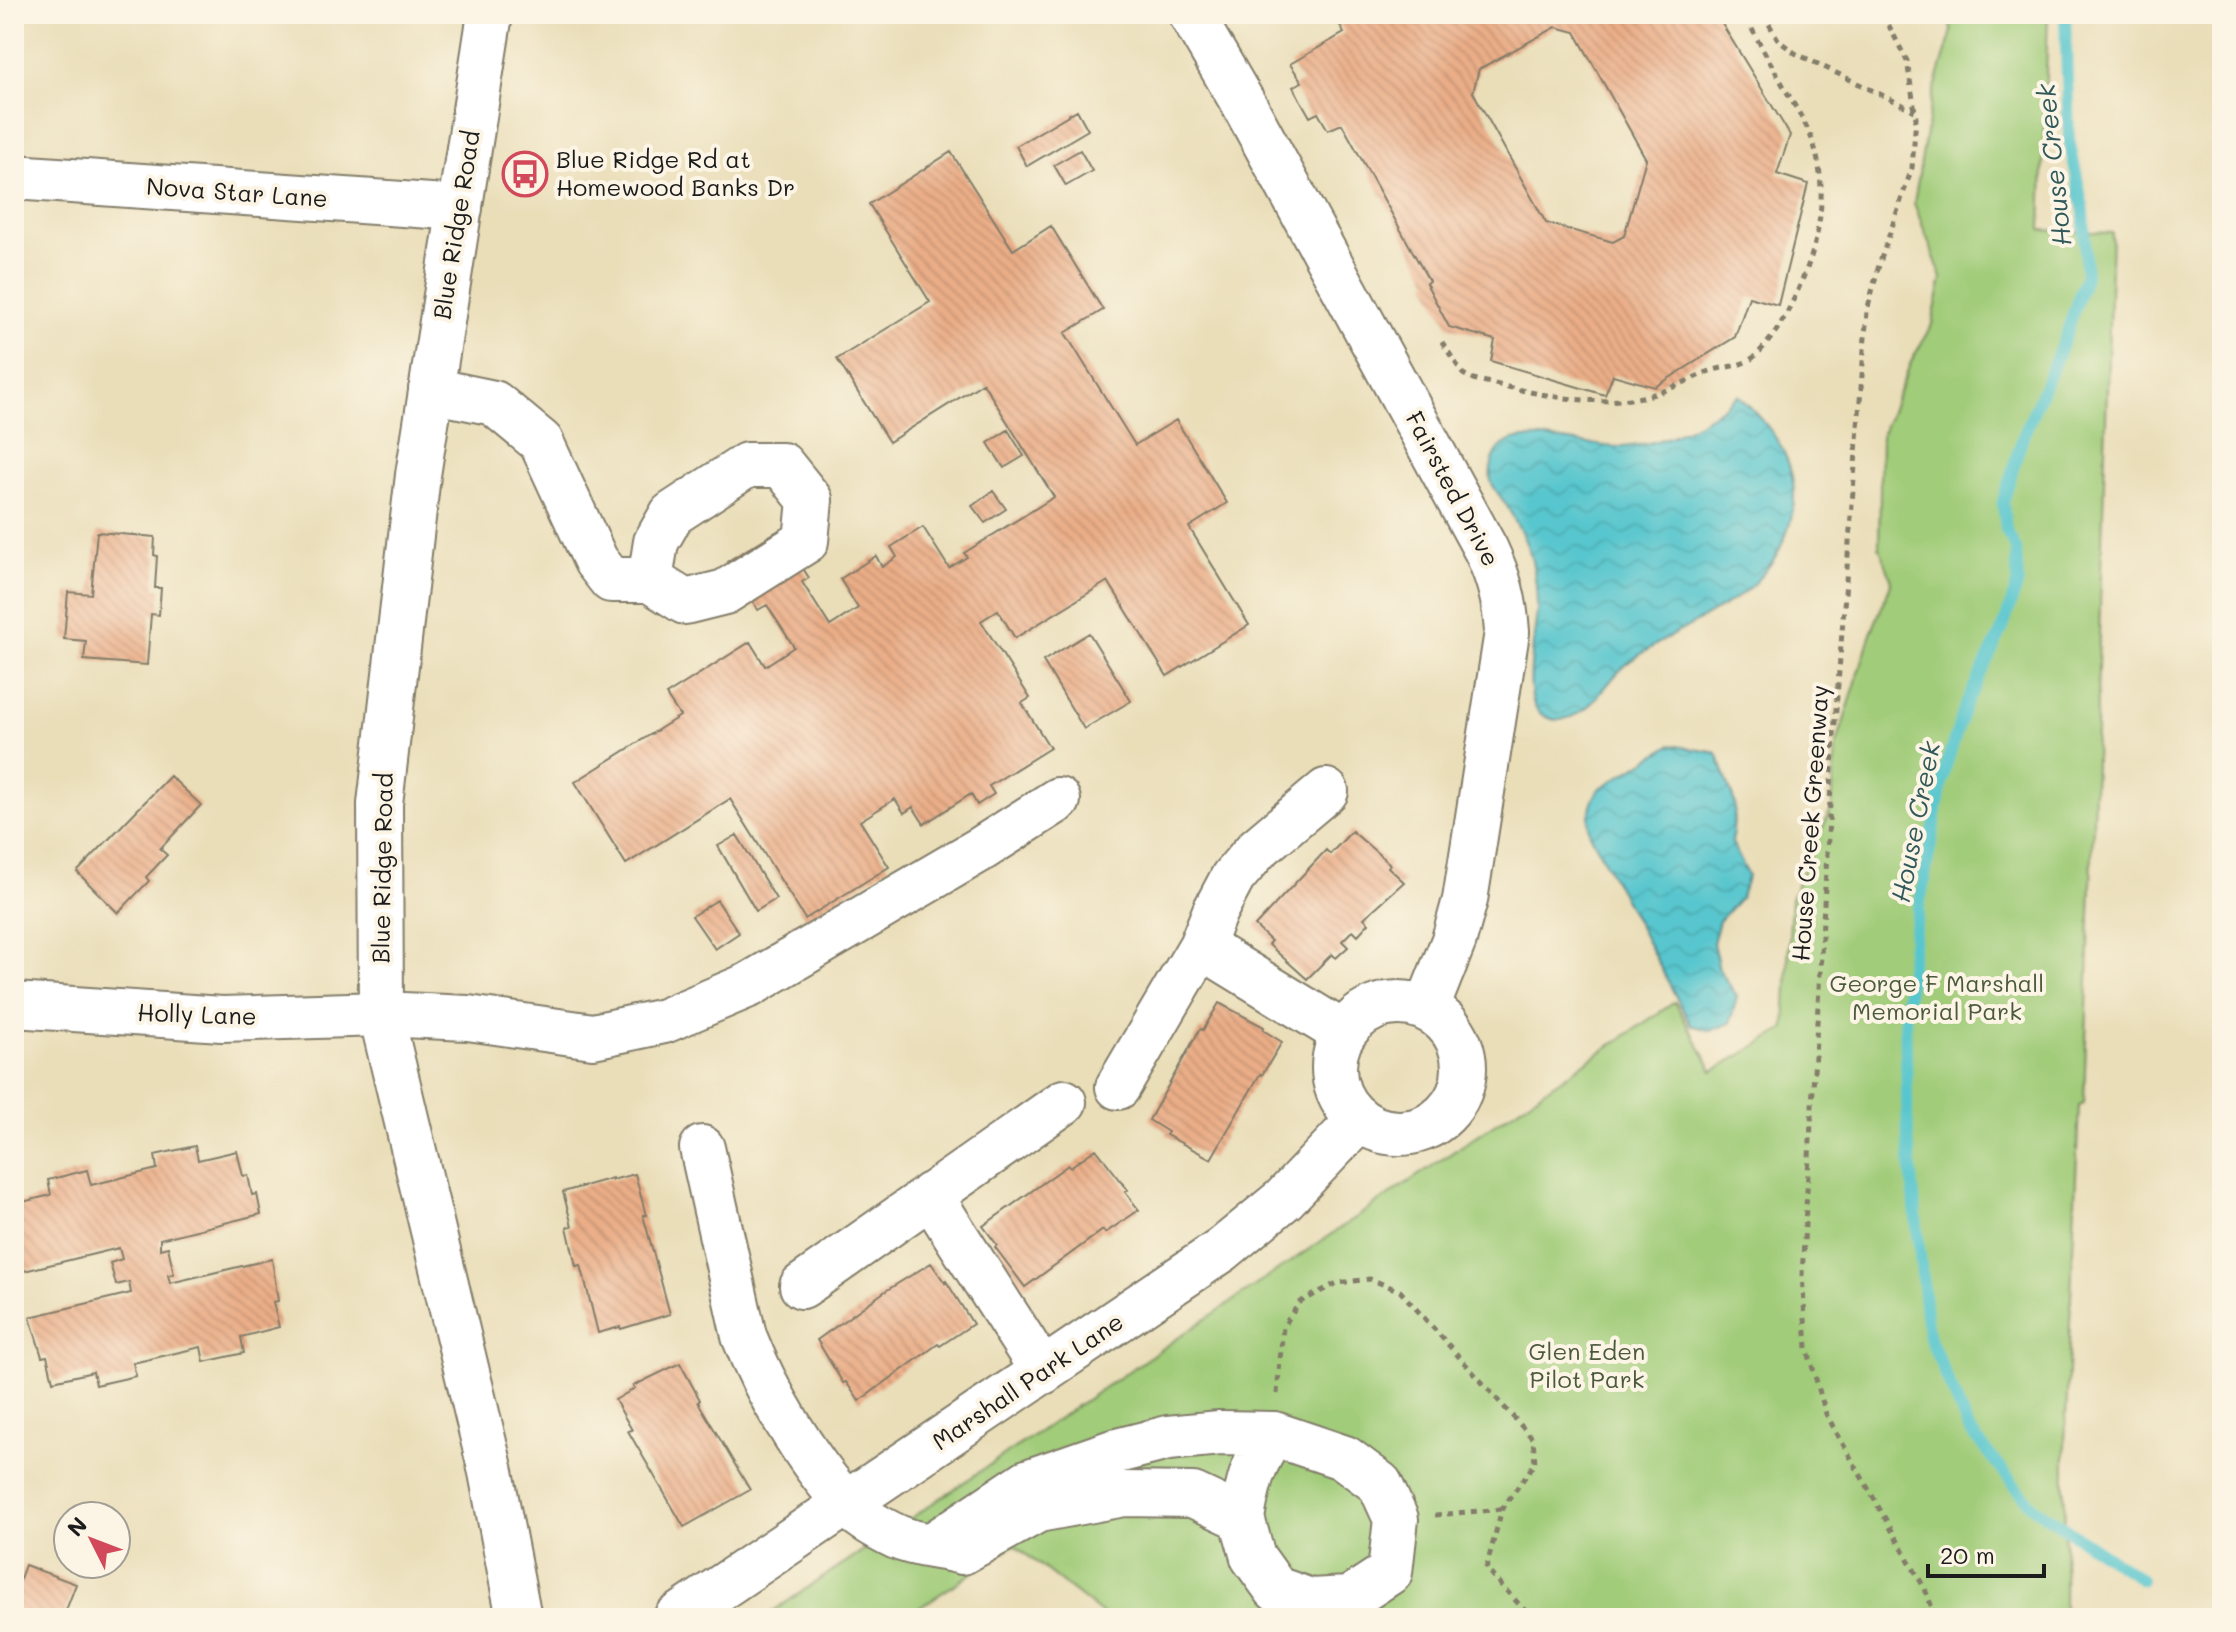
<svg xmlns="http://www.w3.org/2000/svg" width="2236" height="1632" font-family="Mali,sans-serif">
	<defs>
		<pattern id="water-waves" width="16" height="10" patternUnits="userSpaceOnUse" patternTransform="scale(2)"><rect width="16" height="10" fill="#58c6ce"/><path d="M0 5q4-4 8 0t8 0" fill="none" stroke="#4caab0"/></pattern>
		<pattern id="building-back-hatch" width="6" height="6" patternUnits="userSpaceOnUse" patternTransform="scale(2)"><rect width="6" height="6" fill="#eaad87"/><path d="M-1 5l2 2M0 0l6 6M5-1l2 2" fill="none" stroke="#c89474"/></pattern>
	</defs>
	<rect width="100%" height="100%" fill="#fcf5e5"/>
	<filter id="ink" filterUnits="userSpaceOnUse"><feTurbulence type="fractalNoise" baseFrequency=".0125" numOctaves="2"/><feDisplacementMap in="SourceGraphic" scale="16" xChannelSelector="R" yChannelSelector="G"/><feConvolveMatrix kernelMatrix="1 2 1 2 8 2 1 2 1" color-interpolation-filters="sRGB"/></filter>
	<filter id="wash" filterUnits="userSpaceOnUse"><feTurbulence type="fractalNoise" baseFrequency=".006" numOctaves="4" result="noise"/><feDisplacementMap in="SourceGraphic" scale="32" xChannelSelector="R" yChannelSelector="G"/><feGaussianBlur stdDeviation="1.8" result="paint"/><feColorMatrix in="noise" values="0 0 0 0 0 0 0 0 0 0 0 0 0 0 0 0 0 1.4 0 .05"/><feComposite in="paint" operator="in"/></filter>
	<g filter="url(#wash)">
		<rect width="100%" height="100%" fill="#eadeb9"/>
		<path fill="#a1cc79" stroke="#5e744a" stroke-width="2" d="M1946 14H2048L2041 230 2112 233 2084 1103 2079 1105 2065 1443 2064 1618H1107L1014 1545 904 1618H763L1675 1002 1713 1071 1785 1029 1791 898 1832 807 1836 747 1870 636 1892 581 1879 546 1881 436 1911 362 1932 324 1942 278 1914 203 1932 98 1952 31Z"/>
		<path fill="url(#water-waves)" stroke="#3a7175" stroke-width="2" d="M1738 395C1758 414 1778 435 1788 462 1806 511 1780 565 1740 595 1705 621 1661 637 1627 664 1605 682 1594 712 1564 719 1555 722 1543 717 1537 710 1523 691 1536 633 1537 609 1537 592 1536 577 1532 561 1527 541 1517 524 1507 506 1502 498 1494 490 1491 481 1489 470 1493 455 1501 447 1522 425 1594 449 1624 447 1667 444 1707 422 1738 395Z
			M1671 745 1717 753 1735 804 1732 843 1748 875 1741 897 1719 921 1713 943 1719 969 1737 997 1730 1023 1710 1031 1691 1025 1590 834C1587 819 1590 802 1599 789Z"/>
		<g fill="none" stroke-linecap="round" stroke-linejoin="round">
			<path stroke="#58c6ce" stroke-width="12" d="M2065 14 2069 139 2084 212 2086 274 2066 335 2022 439 2003 502 2006 530 2016 549 2018 582 2003 628 1965 706 1944 772 1914 935 1905 1013 1908 1138 1928 1334 1969 1430 2033 1507 2141 1579"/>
		</g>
		<g id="blocks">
			<path fill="url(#building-back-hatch)" fill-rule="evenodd" d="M1334 14H1716L1790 135 1777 174 1808 184 1778 305 1749 297 1735 337 1655 387 1613 375 1605 395 1491 361 1495 340 1449 327 1426 283 1429 281 1342 124 1328 130 1318 113 1310 117 1293 87 1302 82 1290 64 1344 33ZM1556 27 1575 32 1646 159 1624 236 1613 242 1546 223 1473 92 1479 69Z
				M1077 110 1088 130 1027 166 1016 146Z
				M1080 150 1092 171 1066 186 1054 165Z
				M951 152 1013 250 1051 226 1103 310 1065 333 1135 445 1176 420 1227 503 1189 527 1249 625 1167 676 1108 581 1015 638 998 610 981 621 1030 698 1022 703 1050 748 989 786 994 794 977 805 971 794 924 824 913 807 904 813 895 799 860 821 889 867 805 919 730 799 626 864 575 782 680 716 666 695 750 642 765 666 794 647 767 605 758 610 728 561 779 530 809 578 802 582 830 626 858 608 840 579 876 556 882 567 897 557 891 547 923 527 949 568 967 557 964 553 1054 497 983 383 889 442 837 359 930 302 869 204Z
				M1008 430 1024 456 1004 468 988 443Z
				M993 491 1006 509 985 523 972 506Z
				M97 532 155 537 154 555 157 556 155 588H161L159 615 151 614 147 665 84 660 86 641 64 639 68 592 91 594Z
				M1089 633 1131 701 1084 729 1043 661Z
				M170 776 201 805 160 849 167 855 146 877 149 881 118 913 77 872Z
				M1352 831 1390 864 1388 867 1404 882 1364 918 1369 923 1358 935 1353 930 1342 941 1348 947 1336 958 1332 954 1307 979 1268 944 1271 941 1255 926 1326 850 1330 854Z
				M737 835 776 899 756 911 718 846Z
				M717 900 739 933 715 949 692 916Z
				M1219 1003 1264 1027 1263 1030 1282 1042 1262 1075 1260 1074 1211 1159 1166 1135 1168 1132 1149 1120 1200 1029 1203 1030Z
				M195 1146 198 1160 237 1151 243 1176 248 1175 252 1195 257 1194 261 1214 160 1239V1249L168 1247 174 1274 168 1275 170 1283 272 1259 278 1301 273 1302 279 1327 241 1337 244 1353 204 1362 201 1347 133 1363 136 1376 96 1385 93 1372 53 1381 47 1356 42 1357 30 1317 131 1293 129 1282 116 1285 110 1263 122 1259 119 1248 20 1272 15 1250H17L14 1230 18 1228 14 1204 51 1195 48 1180 87 1170 91 1185 157 1169 155 1155Z
				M1096 1149 1128 1190 1125 1192 1139 1210 1105 1233 1103 1230 1025 1287 995 1247 997 1245 983 1226 1068 1165 1070 1167Z
				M635 1174 646 1215H643L670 1314 621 1329 620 1327 598 1333 581 1265 576 1266 567 1227 572 1226 563 1192 612 1178V1180Z
				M931 1263 945 1283 946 1281 973 1324 940 1346 938 1344 859 1401 846 1382 843 1383 817 1340 884 1292Z
				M680 1363 700 1400 698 1402 750 1490 684 1527 628 1431 632 1430 615 1400 635 1388 633 1386Z
				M25 1565 76 1584 63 1618H14V1595Z"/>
		</g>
	</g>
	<g filter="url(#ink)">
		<use href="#blocks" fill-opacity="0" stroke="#837d6a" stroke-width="2"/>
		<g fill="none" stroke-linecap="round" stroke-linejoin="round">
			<g stroke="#837d6a" stroke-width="48">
				<path id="minor" d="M1191 14 1247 110 1486 550C1499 578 1505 601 1507 632L1465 900 1454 940 1427 1008
					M14 177 460 208
					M431 390 494 403 541 442 596 561 611 580H650L685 602 725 592 806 541 810 500 782 465H747L672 514 656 542 650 580
					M1201 946 1343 1033
					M1334 1068a65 65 0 1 1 130 0a65 65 0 1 1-130 0Z
					M14 1005 222 1019 381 1014 468 1018 593 1036 664 1021 749 985 981 849 1058 800
					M1118 1087 1201 946 1215 911 1233 877 1257 849 1326 791
					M702 1148 744 1336C765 1390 806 1460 846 1503 858 1516 880 1529 897 1537 917 1546 940 1546 962 1552L1038 1510 1124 1494 1193 1495 1242 1518 1253 1557 1276 1589 1310 1601 1349 1599 1390 1572 1396 1519 1380 1484 1345 1458 1274 1434 1220 1433 1168 1438 1113 1452 1027 1482 934 1544
					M930 1195 1043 1372
					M802 1286 1064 1102
					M1242 1518C1248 1483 1252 1464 1274 1434
					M676 1618 1222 1250 1284 1199 1358 1121"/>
			</g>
			<g stroke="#837d6a" stroke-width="48">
				<path id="major" d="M490 14 418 475 380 804 381 1014 491 1472 519 1618"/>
			</g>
			<path stroke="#837d6a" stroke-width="5" stroke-dasharray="6 6" stroke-linecap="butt" d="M1763 14 1779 41 1795 53 1915 111
				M1883 14 1907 61 1916 118 1912 168 1879 265 1867 311 1834 735 1802 1275 1807 1348 1826 1414 1925 1589 1936 1618
				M1442 342 1463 374 1473 379C1531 392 1595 411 1654 394 1673 389 1691 378 1710 371 1725 366 1743 367 1755 356 1778 335 1794 301 1805 273 1822 232 1827 185 1813 142 1807 125 1797 110 1788 94 1773 67 1758 41 1744 14
				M1277 1394 1283 1327 1300 1302 1337 1283 1370 1279 1400 1291 1533 1439 1535 1463 1502 1509 1486 1569 1532 1618
				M1435 1515 1502 1509"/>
			<use href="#minor" stroke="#fff" stroke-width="44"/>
			<use href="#major" stroke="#fff" stroke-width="44"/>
		</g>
	</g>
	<defs>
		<g id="bus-ring" transform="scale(2.3)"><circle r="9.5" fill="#fcf5e5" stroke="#d1495b" stroke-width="1.5"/><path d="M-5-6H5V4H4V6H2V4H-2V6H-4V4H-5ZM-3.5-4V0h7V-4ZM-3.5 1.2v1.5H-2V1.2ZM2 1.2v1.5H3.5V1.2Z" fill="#d1495b"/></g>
	</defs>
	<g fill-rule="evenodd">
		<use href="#bus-ring" x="525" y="174"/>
	</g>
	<g text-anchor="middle" stroke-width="8" stroke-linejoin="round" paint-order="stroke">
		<g font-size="24" fill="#1c1c1c" stroke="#fcf5e5" text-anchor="start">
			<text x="556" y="168">Blue Ridge Rd at<tspan x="556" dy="28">Homewood Banks Dr</tspan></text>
		</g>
		<g font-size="24" fill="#1c1c1c" stroke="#fcf5e5">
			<text transform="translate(237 193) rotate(4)" y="8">Nova Star Lane</text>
			<text transform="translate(457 225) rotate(-81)" y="8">Blue Ridge Road</text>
			<text transform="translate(1452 489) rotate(62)" y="8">Fairsted Drive</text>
			<text transform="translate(1811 823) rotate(-86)" y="8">House Creek Greenway</text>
			<text transform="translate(383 868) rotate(-89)" y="8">Blue Ridge Road</text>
			<text transform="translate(197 1015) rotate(2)" y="8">Holly Lane</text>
			<text transform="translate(1028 1382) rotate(-34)" y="8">Marshall Park Lane</text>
		</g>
		<g font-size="24" fill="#4b5a3d" stroke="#fcf5e5">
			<text x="1937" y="992">George F Marshall<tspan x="1937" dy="28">Memorial Park</tspan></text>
			<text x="1587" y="1360">Glen Eden<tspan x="1587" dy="28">Pilot Park</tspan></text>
		</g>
		<g font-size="26" font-style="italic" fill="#31585a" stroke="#fcf5e5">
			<text transform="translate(2054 165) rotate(-96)" y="9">House Creek</text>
			<text transform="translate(1916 822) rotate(-79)" y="9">House Creek</text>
		</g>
	</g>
	<rect width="2236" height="1632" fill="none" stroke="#fcf5e5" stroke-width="48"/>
	<g transform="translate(92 1540) rotate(312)"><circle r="38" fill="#fcf5e5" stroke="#a29e95" stroke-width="2"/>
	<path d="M0-6L14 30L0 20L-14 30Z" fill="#d1495b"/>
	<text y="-12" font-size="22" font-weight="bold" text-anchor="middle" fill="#1c1c1c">N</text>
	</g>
	<path d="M1928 1564v12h116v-12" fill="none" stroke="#1c1c1c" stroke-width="4"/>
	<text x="1940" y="1564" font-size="24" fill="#1c1c1c" stroke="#fcf5e5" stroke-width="6" paint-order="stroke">20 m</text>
</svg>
